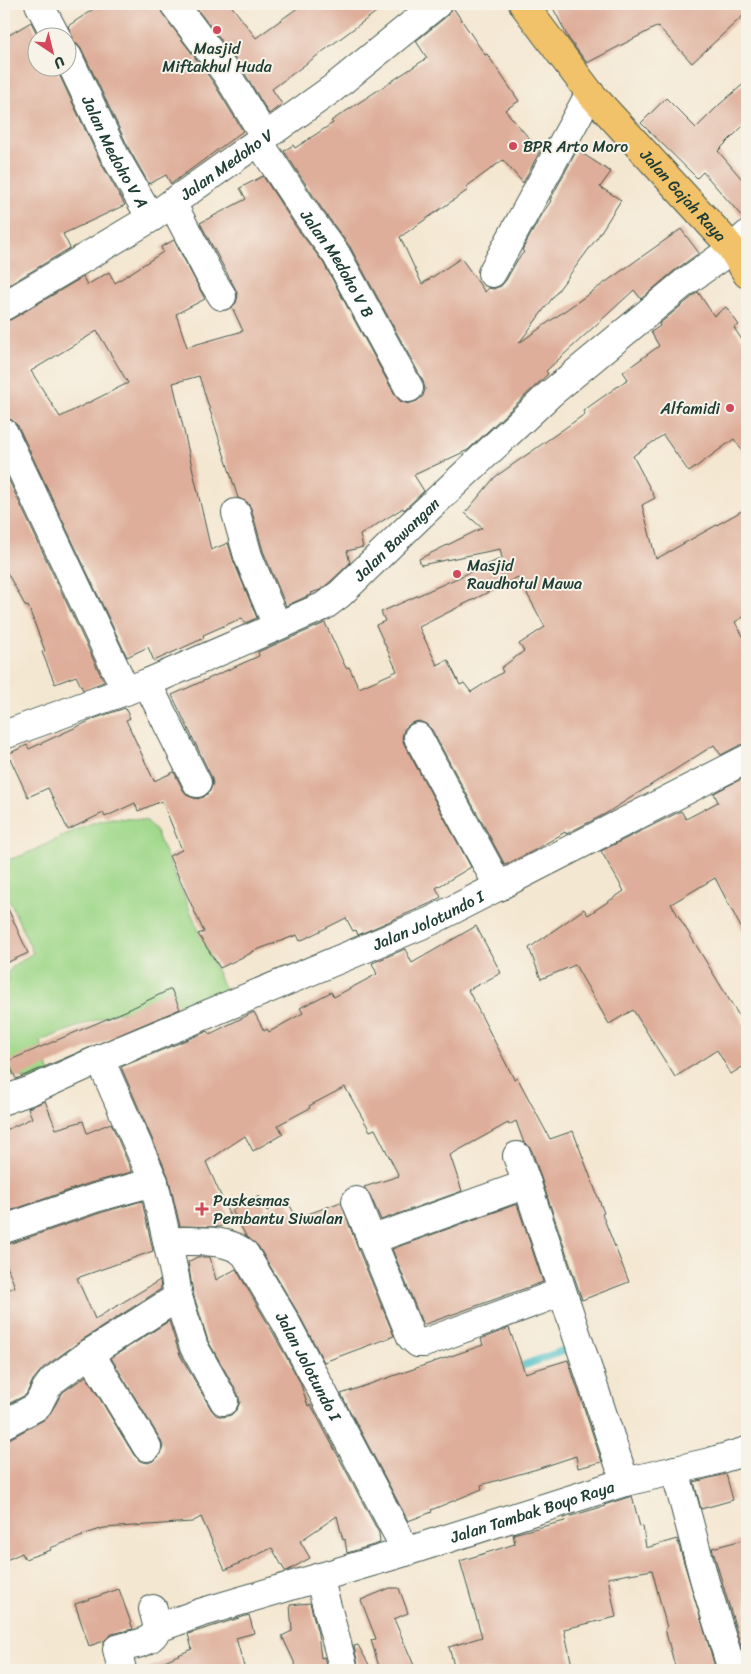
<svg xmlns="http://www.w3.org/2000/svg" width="751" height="1674" font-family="Sriracha,sans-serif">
	<rect width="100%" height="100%" fill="#f7f3e8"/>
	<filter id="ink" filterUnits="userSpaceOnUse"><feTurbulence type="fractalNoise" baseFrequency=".02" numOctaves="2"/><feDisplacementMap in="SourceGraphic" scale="10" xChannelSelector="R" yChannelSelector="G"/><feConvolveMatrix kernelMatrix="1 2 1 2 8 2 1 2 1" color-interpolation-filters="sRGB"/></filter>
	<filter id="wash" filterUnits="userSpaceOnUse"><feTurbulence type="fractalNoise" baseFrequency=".0096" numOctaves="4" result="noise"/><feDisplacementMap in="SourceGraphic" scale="20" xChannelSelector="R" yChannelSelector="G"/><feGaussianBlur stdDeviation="1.12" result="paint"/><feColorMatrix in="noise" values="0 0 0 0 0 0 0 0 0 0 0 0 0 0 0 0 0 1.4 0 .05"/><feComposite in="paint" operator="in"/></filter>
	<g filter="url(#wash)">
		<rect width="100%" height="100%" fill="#f4e7d1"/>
		<path fill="#a0d88b" stroke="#608a60" d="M112 818 135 819 147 821 156 832 227 995 145 1031 131 1011 117 1012 40 1041 50 1074 33 1081 5 1073 4 988 9 983 7 974 14 965 33 953 4 889 5 861C13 858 22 856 30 852 57 840 82 823 112 818Z"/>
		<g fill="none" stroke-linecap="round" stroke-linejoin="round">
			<path stroke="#53c1c9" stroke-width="8" d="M514 1369 576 1346"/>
		</g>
		<g id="blocks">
			<path fill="#deae9a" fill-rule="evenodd" d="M101 4H159L162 13 213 82 243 131 171 184 166 175 149 184 129 149 82 50 77 44 72 42 73 38 68 26Z
				M193 4H230L256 38 303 4H387L272 89 282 104 269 114 239 64Z
				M551 4H747V12L692 63 658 26 587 63 569 39Z
				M452 6 485 55 487 54 519 101 505 110 540 151 523 183 503 160 466 187 468 190 400 237 422 284 461 258 485 292 489 288 493 289 501 286 506 280 518 259 524 252 522 250 544 211 551 201 550 200 577 150 611 172 600 187 621 200 597 238 519 343 681 229 699 253 674 271 641 299 634 290 546 371 548 374 468 450 414 475 424 491 404 510 403 508 360 535 363 547 347 551 350 563 330 582 320 590 311 593 312 594 286 606 263 551 251 508 247 502 238 498 199 376 173 383 211 550 228 543 234 562 257 618 245 623 242 618 203 635 204 638 154 661 148 647 127 657 18 426 12 420 4 418V322L12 319 83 277 87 285 109 272 115 283 163 252 161 247 174 240 205 299 176 314 187 347 243 331 232 307 236 303 238 296 235 288 200 223 246 199 240 188 263 176 296 227 323 262 395 395 400 401 408 404 417 401 423 396 425 389 423 381 350 247 322 209 284 151 293 145 295 148 333 123 331 121 427 58 416 41 447 16ZM97 331 128 383 60 417 31 371Z
				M31 22 39 38H38V68H56L101 163 125 205 63 234 70 248 4 288V38Z
				M747 81V122L718 151 747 185V220H745L703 172 697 178 641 123 666 98 696 128 720 104Z
				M698 292 714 316 726 307 739 325 734 328 747 347V458L734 439 689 472 663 435 633 456 655 498 642 505 656 559 747 508V615L735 622 747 643V743L740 745 721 755 714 745 605 814 566 834 565 832 535 850 505 865 432 730 426 724 419 721 411 723 404 729 402 737 404 744 471 867 436 888 441 897 431 903 358 935 356 930 353 931 346 918 300 941 297 935 251 952V953L220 968 198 934 204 932 169 856 182 850 162 801 138 811 135 803 105 817 103 813 68 830 48 788 28 797 8 754 27 745 29 749 96 718 125 708 130 718 126 720 154 781 174 772 183 790 188 796 197 799 204 797 210 791 213 783 211 776 172 695 259 656 258 652 325 623 346 668 349 667 359 688 397 671 376 625 385 621 381 612 502 558 500 549 421 565 419 559 482 528 465 513 495 477 585 414 583 411 628 379 623 372 659 346 651 332 660 326 659 324ZM518 577 545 627 519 644 524 651 501 668 503 672 471 692 464 683 460 685 448 660 437 665 419 627Z
				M4 470 104 682 83 690 76 676 55 684 42 652 45 651 28 606 26 607 4 567Z
				M747 776V939L715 878 671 904 747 1029V1064L731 1074 717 1050 675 1077 633 1010 609 1024 575 965 541 979 529 948 584 909 588 915 624 891 601 851 681 811 686 819 718 802 714 793Z
				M4 900 28 953 4 964Z
				M476 926 501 973 468 990 514 1079 517 1077 550 1139 573 1131 604 1213 602 1214 629 1282 582 1300 532 1151 527 1144 524 1143 516 1121 509 1125 508 1123 450 1155 462 1191 381 1220 370 1195 364 1187 399 1176 375 1129 370 1131 345 1087 309 1106 310 1108 278 1125 283 1134 253 1151 245 1136 206 1162 232 1221 219 1227 180 1226 168 1176 121 1067 208 1031 210 1034 254 1012 264 1031 267 1029 269 1032 303 1013 300 1008 331 992 334 997 377 974 372 963 405 949 412 963Z
				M171 989 180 1009 16 1079 8 1061 130 1009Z
				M45 1101 56 1129 83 1121 87 1133 111 1123 132 1172 90 1183 4 1213V1131L32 1118 28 1108Z
				M259 1196 267 1211 286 1199 297 1218 341 1202 357 1246 394 1336 324 1362 298 1313 258 1246 246 1236 232 1210Z
				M142 1201 153 1251 77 1278 95 1319 160 1280 161 1289 82 1340 43 1368 33 1380 26 1395 4 1406V1291L15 1287 4 1258V1244H9L100 1213Z
				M517 1204 543 1282 423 1325 392 1249Z
				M197 1257H210L216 1280 236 1269 271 1329 300 1382 308 1406 311 1405 379 1533 380 1543 347 1553 345 1539 343 1540 337 1516 300 1541 310 1558 287 1571H285L272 1548 225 1570 201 1517 192 1522 104 1528 82 1535 83 1536 50 1548 51 1550 25 1559 22 1553 4 1561V1440L11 1438 47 1418 63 1392 86 1376 134 1455 140 1461 148 1463 155 1460 161 1454 163 1446 160 1439 111 1358 169 1321 180 1355 211 1409 216 1415 223 1417 231 1415 237 1409 240 1402 238 1394 208 1341 193 1293 188 1262Z
				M509 1328 525 1373 568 1360 602 1462 578 1468 576 1456 537 1469 481 1485 482 1489 431 1510 432 1512 408 1521 341 1394 483 1345 481 1339Z
				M726 1474 733 1500 701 1509 694 1482Z
				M632 1496 640 1527 643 1526 646 1548 677 1539 716 1670H676L665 1629 667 1628 652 1570 608 1578 616 1617 564 1629 573 1670H546V1665L523 1670H455L449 1647 482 1637 460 1561 515 1544 513 1534 565 1521 564 1518 605 1506 604 1505Z
				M747 1539V1666L712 1548Z
				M390 1588H399L408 1613 394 1619 416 1670H380L371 1640 376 1639 361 1600Z
				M119 1589 133 1629 112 1634 104 1641 89 1646 75 1604Z
				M310 1603 318 1634 321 1658 324 1657 328 1670H295L294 1667 296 1666 282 1636 292 1631 290 1605Z
				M249 1615 254 1633 236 1638 245 1670H144L192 1649 188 1634Z
				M358 1645 372 1670H359L354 1646Z"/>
		</g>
	</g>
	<g filter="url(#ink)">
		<use href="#blocks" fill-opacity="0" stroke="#3f564c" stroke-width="1"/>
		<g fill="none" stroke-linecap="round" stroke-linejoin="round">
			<g stroke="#3f564c" stroke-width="30">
				<g id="minor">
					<path d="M39 4 57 38"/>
					<path d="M174 4 226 73 265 137"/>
					<path id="s1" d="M68 57 115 156 151 218"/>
					<path id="s2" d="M259 142 309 218 336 254 409 388"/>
					<path d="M172 203 212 280 222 296"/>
					<path d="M492 273 590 93"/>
					<path id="s3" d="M4 306 151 218 332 89 437 4"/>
					<path d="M4 433 126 691"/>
					<path d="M236 513 248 556 277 626"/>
					<path d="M147 683 197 783"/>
					<path id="s4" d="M4 735 147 683 324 606 340 594 418 518 550 394 684 283 732 249 747 235"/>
					<path d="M418 737 499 887"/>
					<path d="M100 1059 154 1182 175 1277 178 1297 194 1347 224 1401"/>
					<path id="s5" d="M4 1100 32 1090 100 1059 431 921 747 759"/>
					<path d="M517 1156 527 1184 625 1482"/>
					<path d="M356 1201 411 1337 418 1343H424L562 1292"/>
					<path d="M4 1229 95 1198 154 1182"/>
					<path d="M371 1240 527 1184"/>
					<path id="s6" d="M167 1241C191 1242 227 1237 245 1254L285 1321 398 1535 405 1552"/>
					<path d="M90 1353 147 1447"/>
					<path d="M4 1424 34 1408 38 1405 46 1389 52 1381 90 1353 178 1297"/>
					<path d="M675 1470 705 1582 732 1670"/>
					<path d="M319 1577 344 1670"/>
					<path id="s7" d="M158 1628 200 1613 405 1552 625 1482 710 1462 747 1451"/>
					<path d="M122 1670 117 1649C133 1643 150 1646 158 1628L153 1609"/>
				</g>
			</g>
			<g stroke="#3f564c" stroke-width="30">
				<g id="major">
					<path id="s8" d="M523 4 590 93 723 238 732 249 747 274"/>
				</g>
			</g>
			<use href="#minor" stroke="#fff" stroke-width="28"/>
			<use href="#major" stroke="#f2c26a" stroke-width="28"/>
		</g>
	</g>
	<g fill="#d1495b" stroke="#f7f3e8" stroke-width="2">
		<circle cx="217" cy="30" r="5"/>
		<circle cx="513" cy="146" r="5"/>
		<circle cx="730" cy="408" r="5"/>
		<circle cx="457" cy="574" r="5"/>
		<path d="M199.5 1201.5h5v5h5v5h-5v5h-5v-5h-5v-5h5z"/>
	</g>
	<g text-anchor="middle" stroke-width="4" stroke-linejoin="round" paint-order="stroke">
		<g font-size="16" fill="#1f3d34" stroke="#f7f3e8" text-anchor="start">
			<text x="217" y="54" text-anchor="middle">Masjid<tspan x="217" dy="18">Miftakhul Huda</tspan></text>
			<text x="523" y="152">BPR Arto Moro</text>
			<text x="720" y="414" text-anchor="end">Alfamidi</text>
			<text x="467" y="571">Masjid<tspan x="467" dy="18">Raudhotul Mawa</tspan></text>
			<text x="213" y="1206">Puskesmas<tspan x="213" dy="18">Pembantu Siwalan</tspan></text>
		</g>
		<g font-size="16" fill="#1f3d34" stroke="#f7f3e8">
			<text dy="6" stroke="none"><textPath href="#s1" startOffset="106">Jalan Medoho V A</textPath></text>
			<text dy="6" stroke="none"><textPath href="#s3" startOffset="264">Jalan Medoho V</textPath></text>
			<text dy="6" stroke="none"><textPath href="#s8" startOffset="250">Jalan Gajah Raya</textPath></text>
			<text dy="6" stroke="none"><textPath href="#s2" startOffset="145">Jalan Medoho V B</textPath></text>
			<text dy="6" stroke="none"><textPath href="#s4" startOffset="444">Jalan Bawangan</textPath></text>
			<text dy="6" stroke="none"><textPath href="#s5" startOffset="461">Jalan Jolotundo I</textPath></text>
			<text dy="6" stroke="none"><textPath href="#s6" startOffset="210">Jalan Jolotundo I</textPath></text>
			<text dy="6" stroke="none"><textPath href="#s7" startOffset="392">Jalan Tambak Boyo Raya</textPath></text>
		</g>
	</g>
	<rect width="751" height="1674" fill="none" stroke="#f7f3e8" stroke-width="20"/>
	<g transform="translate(52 52) rotate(145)"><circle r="24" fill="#f7f3e8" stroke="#a1aaa0"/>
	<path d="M0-4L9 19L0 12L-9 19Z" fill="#d1495b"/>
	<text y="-8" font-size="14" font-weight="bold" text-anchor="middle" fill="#1f3d34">U</text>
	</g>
</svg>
